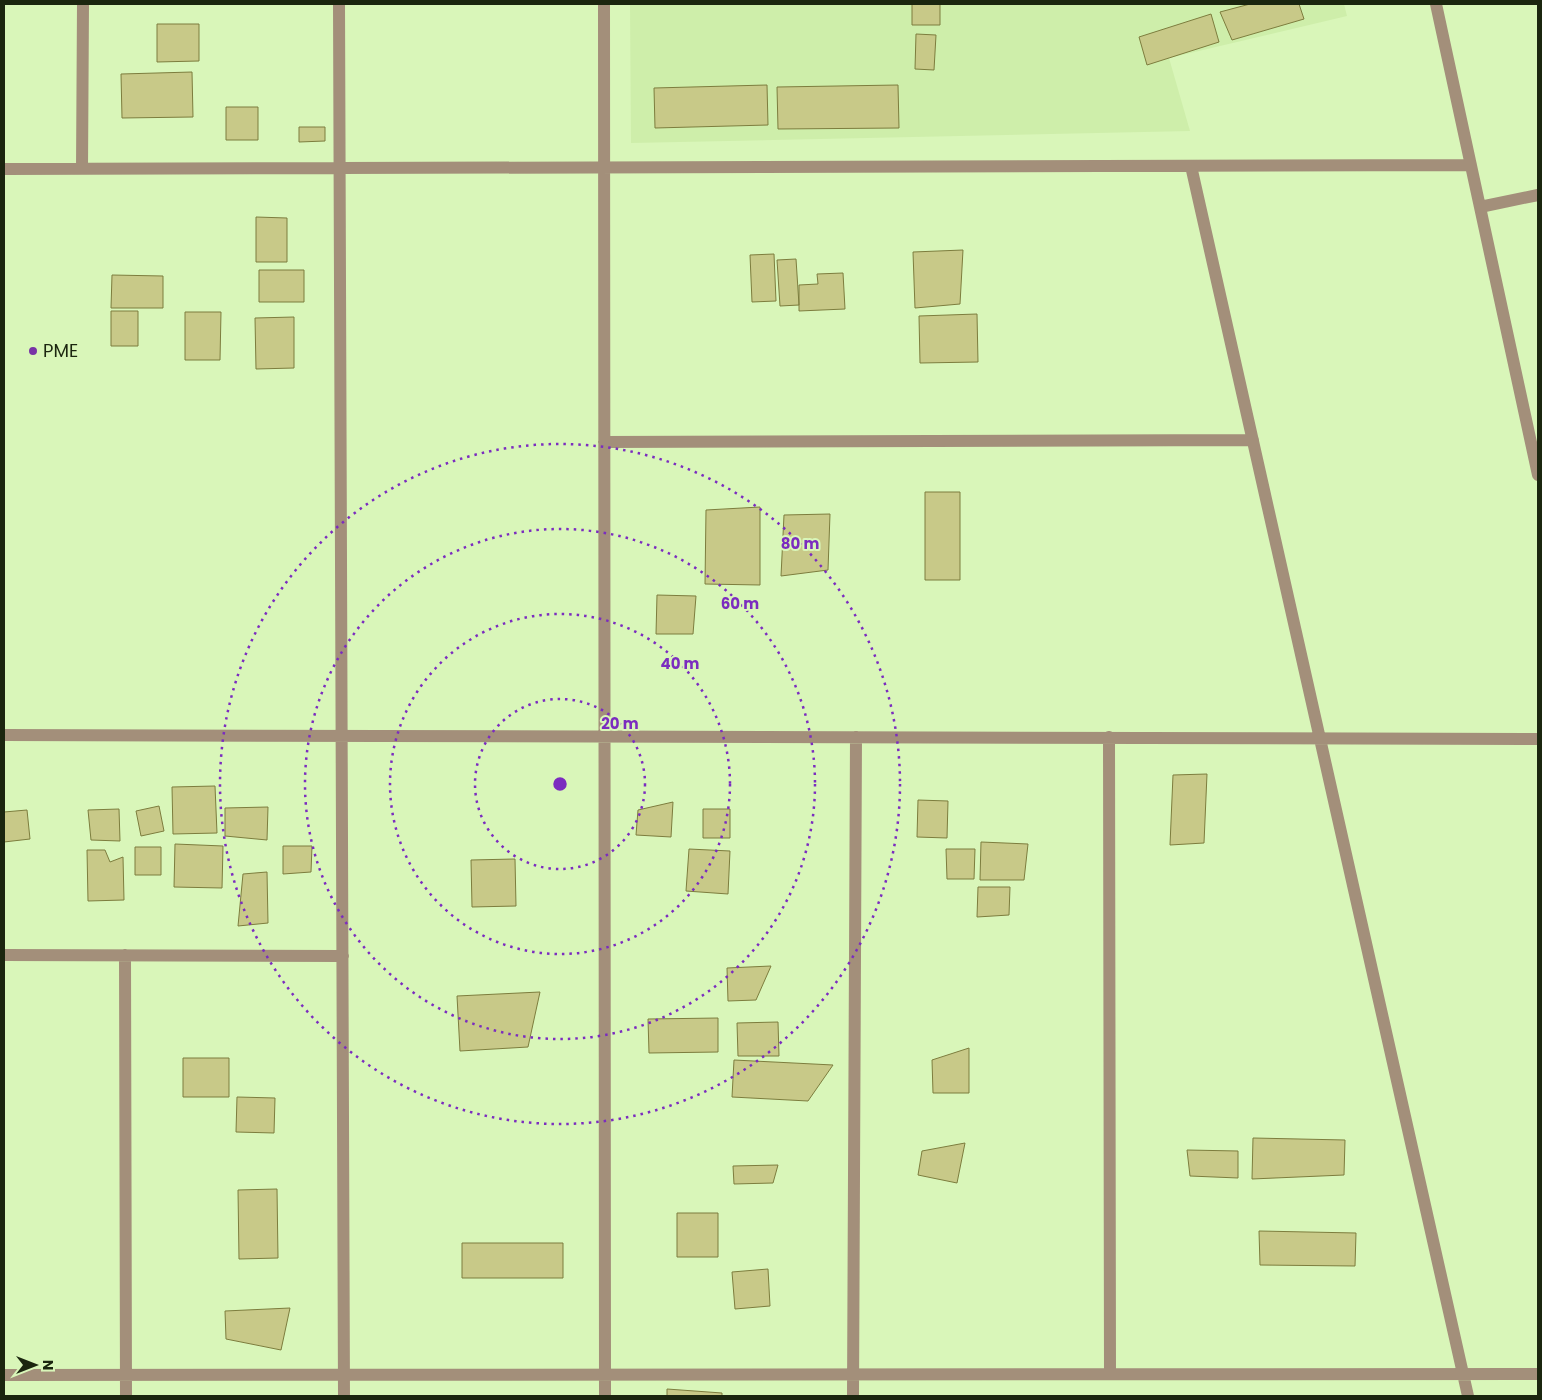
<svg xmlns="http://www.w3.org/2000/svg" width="1542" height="1400" font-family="Poppins,sans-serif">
	<rect width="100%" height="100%" fill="#d9f6b9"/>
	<path fill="#ceeeaa" d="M630 4H1344L1347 16 1169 58 1190 131 631 143Z"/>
	<path fill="#c8c988" stroke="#7d7d3e" d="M912 4H940V25H912Z
		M1250 4H1299L1304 19 1232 40 1220 12Z
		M1211 14 1219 42 1147 65 1139 37Z
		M157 24H199V61L157 62Z
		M916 34 936 35 934 70 915 69Z
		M192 72 193 117 122 118 121 74Z
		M767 85 768 125 655 128 654 88Z
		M898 85 899 128 778 129 777 87Z
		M226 107H258V140H226Z
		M299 127H325V141L299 142Z
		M256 217 287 218V262H256Z
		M963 250 960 304 915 308 913 252Z
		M774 254 776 301 752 302 750 255Z
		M796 259 799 305 780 306 777 260Z
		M259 270H304V302H259Z
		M843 273 845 309 799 311V285L818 284 817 274Z
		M112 275 163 276V308H111Z
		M111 311H138V346H111Z
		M185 312H221L220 360H185Z
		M977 314 978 362 920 363 919 316Z
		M294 317V368L256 369 255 318Z
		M925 492H960V580H925Z
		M760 507V585L705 584 706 510Z
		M830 514 828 570 781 576 784 515Z
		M657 595 696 596 693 634H656Z
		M1207 774 1204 843 1170 845 1173 775Z
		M215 786 217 833 173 834 172 787Z
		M918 800 948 801 947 838 917 837Z
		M673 802 671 837 636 835 638 810Z
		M159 806 164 831 141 836 136 811Z
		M268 807 267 840 225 836V808Z
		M119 809 120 841 91 840 88 810Z
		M703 809H730V838H703Z
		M27 810 30 839 4 842V812Z
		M981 842 1028 844 1024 880H980Z
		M175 844 223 846 222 888 174 887Z
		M283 846H312L311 872 283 874Z
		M135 847H161V875H135Z
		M689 849 730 851 728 894 686 891Z
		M946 849H975L974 879H947Z
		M87 850H105L110 862 123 857 124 900 88 901Z
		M515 859 516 906 472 907 471 860Z
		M267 872 268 923 238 926 243 874Z
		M978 887H1010L1009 915 977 917Z
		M771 966 756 1000 728 1001 727 968Z
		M540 992 528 1047 460 1051 457 996Z
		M718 1018V1052L649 1053 648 1019Z
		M778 1022 779 1056H738L737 1023Z
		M969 1048V1093H933L932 1060Z
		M183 1058H229V1097H183Z
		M734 1060 833 1065 808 1101 732 1097Z
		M237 1097 275 1098 274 1133 236 1132Z
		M1253 1138 1345 1140 1344 1175 1252 1179Z
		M965 1143 957 1183 918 1175 922 1151Z
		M1187 1150 1238 1151V1178L1190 1176Z
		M778 1165 773 1183 734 1184 733 1166Z
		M277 1189 278 1258 239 1259 238 1190Z
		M677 1213H718V1257H677Z
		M1259 1231 1356 1233 1355 1266 1260 1265Z
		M462 1243H563V1278H462Z
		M768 1269 770 1306 735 1309 732 1272Z
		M290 1308 281 1350 226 1339 225 1311Z
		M667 1389 722 1393V1396H667Z"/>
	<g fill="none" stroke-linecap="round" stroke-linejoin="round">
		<path stroke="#a38f7a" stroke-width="12" d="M339 4 344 1396
			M604 4 605 1396
			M1436 4 1538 475
			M1191 166 1468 1396
			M4 169 1471 165
			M82 169 83 4
			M1480 207 1538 195
			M604 442 1253 440
			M4 735 1538 739
			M1109 737 1110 1374
			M4 955 343 956
			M125 955 126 1396
			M4 1375 1538 1374
			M853 1396 856 737"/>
	</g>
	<g fill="none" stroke="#7b2cbf" stroke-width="2.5" stroke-dasharray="2.5 5">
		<circle cx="560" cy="784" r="85"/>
		<circle cx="560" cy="784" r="170"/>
		<circle cx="560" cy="784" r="255"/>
		<circle cx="560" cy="784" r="340"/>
	</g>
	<circle fill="#7833a6" stroke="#d9f6b9" stroke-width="2" cx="33" cy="351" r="5"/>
	<g text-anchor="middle" stroke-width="4" stroke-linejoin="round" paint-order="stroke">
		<g font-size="18" fill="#1b260f" stroke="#d9f6b9" text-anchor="start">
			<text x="43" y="357">PME</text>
		</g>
	</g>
	<circle cx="560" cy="784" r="8" fill="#7b2cbf" stroke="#d9f6b9" stroke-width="2.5"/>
	<g font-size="15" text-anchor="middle" font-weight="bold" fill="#7b2cbf" stroke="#d9f6b9" stroke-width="4" stroke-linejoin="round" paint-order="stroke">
		<text x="800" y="549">80 m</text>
		<text x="740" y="609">60 m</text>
		<text x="680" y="669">40 m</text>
		<text x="620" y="729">20 m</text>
	</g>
	<rect width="1542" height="1400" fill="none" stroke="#1b260f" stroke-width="10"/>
	<g transform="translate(35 1365) rotate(90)" stroke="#d9f6b9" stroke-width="4" paint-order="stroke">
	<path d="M0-4L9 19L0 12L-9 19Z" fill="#1b260f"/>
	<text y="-8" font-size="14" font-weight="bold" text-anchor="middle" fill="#1b260f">N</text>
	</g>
</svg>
